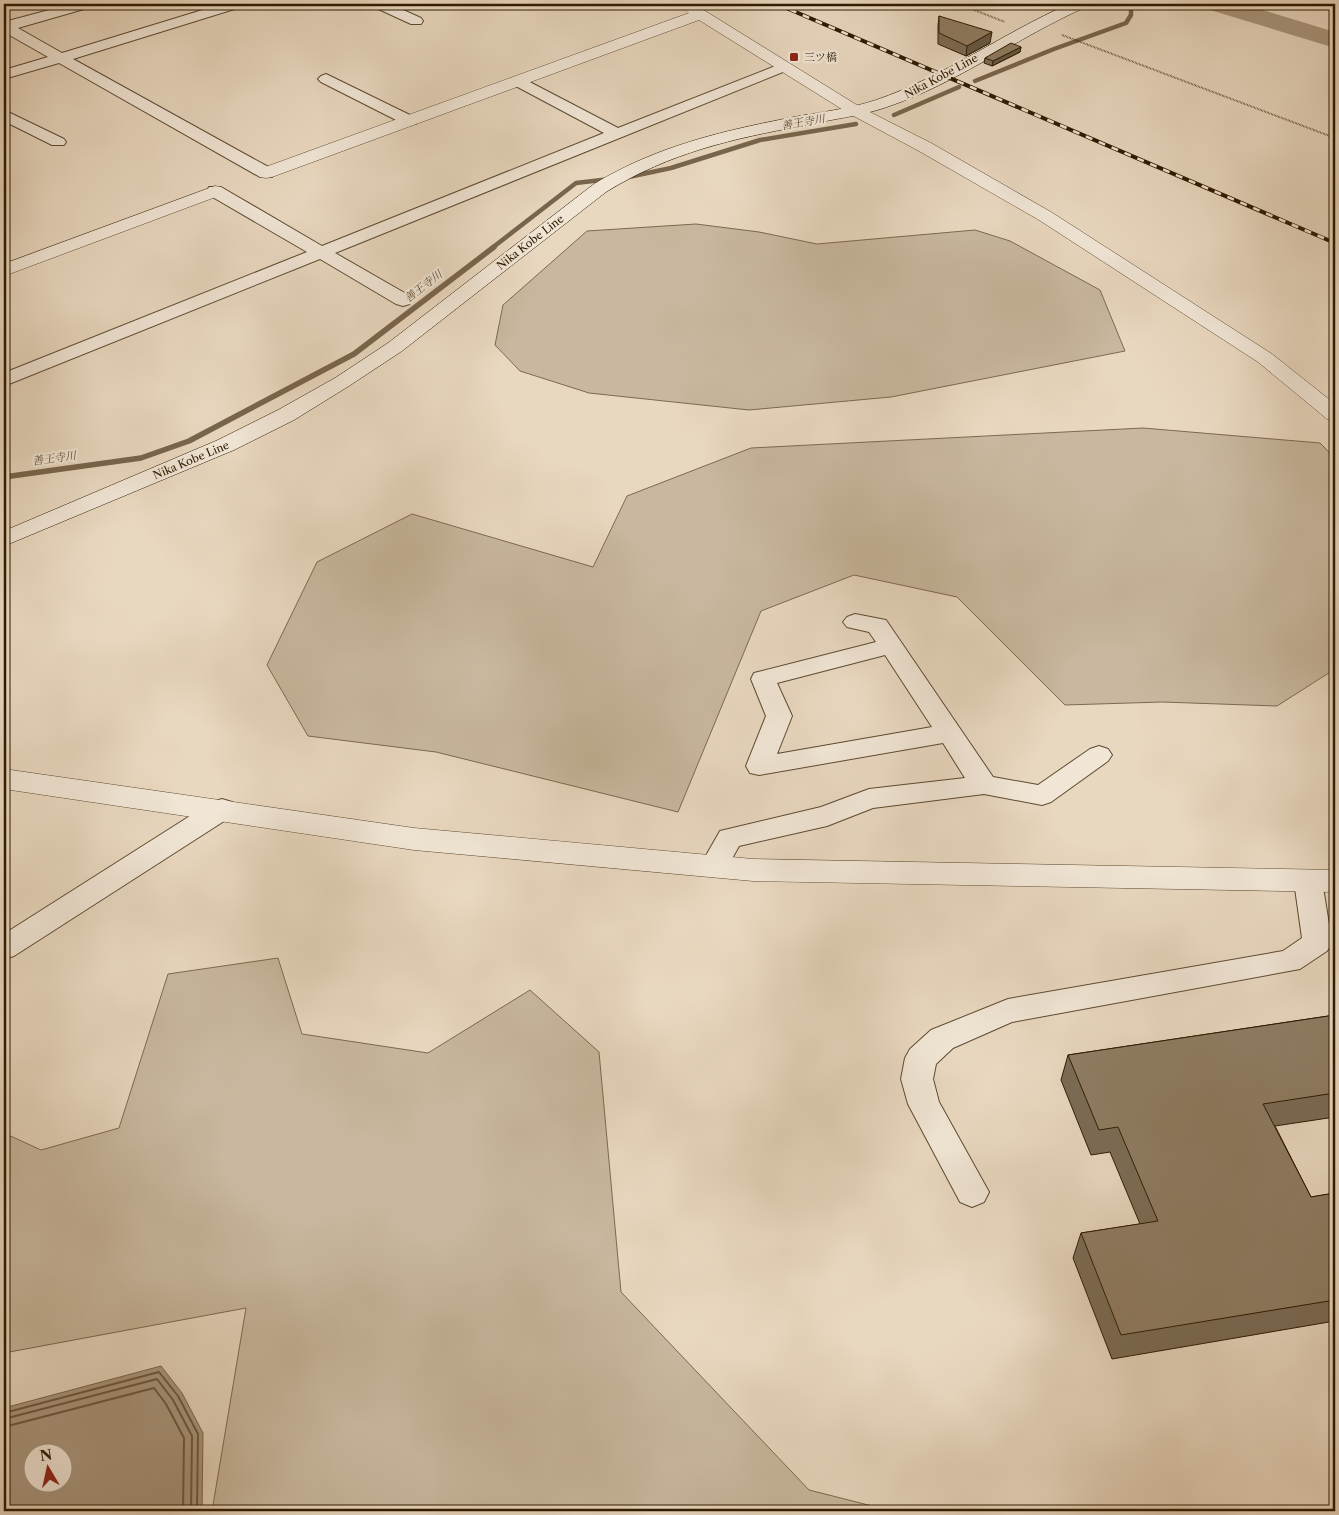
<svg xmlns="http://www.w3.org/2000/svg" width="1339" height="1515" font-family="'Libre Caslon Text','Noto Serif JP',serif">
	<rect width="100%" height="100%" fill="#e9d8c0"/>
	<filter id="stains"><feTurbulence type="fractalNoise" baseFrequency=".004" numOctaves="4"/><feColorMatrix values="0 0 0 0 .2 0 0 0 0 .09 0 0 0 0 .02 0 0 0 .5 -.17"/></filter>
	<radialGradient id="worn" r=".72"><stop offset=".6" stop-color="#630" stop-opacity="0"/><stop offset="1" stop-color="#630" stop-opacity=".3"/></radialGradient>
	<path fill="#c9b89f" stroke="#7c6950" d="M696 224 759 232 817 244 975 230 1010 241 1100 290 1125 351 891 397 749 410 589 393 520 371 495 345 503 305 587 231Z
		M1143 428 1320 443 1335 458V669L1277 706 1162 702 1065 705 957 597 854 575 761 611 678 812 436 752 308 736 267 665 317 562 412 514 593 567 627 496 751 448Z
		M278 958 302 1034 428 1053 530 990 599 1052 621 1292 809 1490 892 1511H212L246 1308 4 1353V1133L41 1150 119 1128 168 974Z"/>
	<path fill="#a9977f" stroke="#78654c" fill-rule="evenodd" d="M161 1366 182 1393 203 1433 202 1511H4V1408ZM32 1452H62V1482H32Z"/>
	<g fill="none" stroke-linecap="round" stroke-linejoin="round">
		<path stroke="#6c5840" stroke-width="2" d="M4 1413 159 1372 178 1396 198 1434 197 1511
			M4 1419 157 1379 173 1400 192 1436 191 1511
			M4 1427 154 1388 166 1404 184 1438 183 1511"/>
		<path stroke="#78654c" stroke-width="4.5" d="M1317 34 1335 35
			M975 81 1054 49 1126 23 1131 15V4
			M894 115 959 87
			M624 178 671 168 760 140 856 124
			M492 248 576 183 610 179"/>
		<path stroke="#78654c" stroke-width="5.5" d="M4 477 141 458 189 441 354 354 494 247"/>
		<path fill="#a9977f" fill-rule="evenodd" d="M1203 4H1243L1335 32V48L1207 9Z"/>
		<g stroke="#5d4a30" stroke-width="2">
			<path id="minor" d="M72 4H93L91 7 18 28 62 53 222 4H243L241 7 73 59 272 169 274 173 272 177H260L59 63 4 79V70L48 57 4 32V22Z
				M372 4H390L421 18 423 21 421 24H411L374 7Z
				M783 63 788 64 790 67 788 70 335 253 410 296 412 300 410 304 403 306 396 304 320 259 4 386V373L307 252 209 195 207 191 209 187H221L322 246 604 133 512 84 509 81 512 78H522L618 128Z
				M326 74 416 118 418 121 416 124H404L321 82 318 79 321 76Z
				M4 110 64 139 66 142 64 145H52L4 121Z
				M855 614 886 620 993 777 1038 785 1090 749 1099 746 1108 749 1112 755 1108 761 1051 802 1042 805 984 794 873 808 827 826 739 846 724 873 714 876 704 873 700 866 720 831 821 807 869 789 965 778 943 743 759 775 750 773 746 766 766 716 751 679 754 673 876 642 869 632 847 627 843 622 847 617ZM885 655 932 727 777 754 792 716 777 683Z
				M222 799 232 802 236 809 232 816 14 956 4 959V934L212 802Z
				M1308 870 1318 874 1322 881 1332 943 1327 951 1300 969 1012 1022 953 1048 936 1064 933 1079 939 1102 989 1192 984 1202 972 1207 960 1202 908 1104 901 1079 905 1058 910 1049 931 1030 1008 999 1283 951 1302 938 1294 881 1298 874Z"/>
		</g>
		<g stroke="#5d4a30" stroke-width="1">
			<path id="tertiary" d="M677 4H694L860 107 931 143 1051 212 1272 354 1335 404V420L1327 419 1258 362 1039 220 919 151 848 113 699 20 272 177 266 178 260 177 257 173 260 169 689 13Z
				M215 186 221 187 224 191 221 195 4 276V264Z
				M4 769 414 828 753 859 1335 870V892L753 881 414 850 4 789Z"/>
		</g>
		<g stroke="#2e1a00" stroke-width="1">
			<path id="secondary" d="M1069 4H1088L1086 7C1018 37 958 83 887 107 861 116 833 119 806 125 732 139 671 152 606 192L402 351 349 386 294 420 234 450 4 546V531L218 440 278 410 335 378 388 343 594 184C657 146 722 131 794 117 821 112 849 109 876 100 944 77 1003 33 1069 4Z"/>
		</g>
		<path stroke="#2e1a00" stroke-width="2" stroke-dasharray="0.5 1" stroke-linecap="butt" d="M959 4 1005 22
			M1062 35 1335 138"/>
		<use href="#minor" fill="#f1e6d6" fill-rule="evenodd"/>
		<use href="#tertiary" fill="#f1e6d6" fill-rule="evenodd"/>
		<use href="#secondary" fill="#f1e6d6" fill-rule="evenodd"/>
		<g stroke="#2e1a00" stroke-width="4">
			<path id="rail" d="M777 4 1335 243"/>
		</g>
		<use href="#rail" stroke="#f1e6d6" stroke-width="2.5" stroke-dasharray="7" stroke-linecap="butt"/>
	</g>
	<path fill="#7b6c56" stroke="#2e1a00" d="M939 16 990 43 966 56 938 44V26Z
		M1021 47 1020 52 992 66 984 63 985 58Z
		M1335 1015V1117L1275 1126 1311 1197 1335 1193V1321L1112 1359 1073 1258 1081 1233 1140 1224 1110 1152 1091 1155 1061 1080 1068 1055Z"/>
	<path fill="#645846" stroke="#2e1a00" d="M992 32 990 43 966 56 967 46Z
		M1021 47 1020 52 992 66 993 61Z"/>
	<path fill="#8f7d64" stroke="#2e1a00" d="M939 16 992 32 967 46 939 33Z
		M1011 43 1021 47 993 61 985 58Z
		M1335 1015V1093L1263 1104 1311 1197 1335 1193V1300L1121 1335 1081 1233 1158 1221 1118 1127 1099 1130 1068 1055Z"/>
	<rect fill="#8f2418" stroke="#f1e6d6" stroke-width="2" x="789" y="52" width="10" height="10" rx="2.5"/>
	<g text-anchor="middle" stroke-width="4.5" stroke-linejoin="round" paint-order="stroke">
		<g font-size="11" fill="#2e1a00" stroke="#f1e6d6" text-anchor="start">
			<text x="804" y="61">三ツ橋</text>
		</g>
		<g font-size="11" fill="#2e1a00" stroke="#f1e6d6">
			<text transform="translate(941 76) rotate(-28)" y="4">Nika Kobe Line</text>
			<text transform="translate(530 242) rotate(-38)" y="4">Nika Kobe Line</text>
			<text transform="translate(191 460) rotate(-23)" y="4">Nika Kobe Line</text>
		</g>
		<g font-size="11" font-style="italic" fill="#5f4c33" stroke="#f1e6d6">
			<text transform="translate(803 122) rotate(-10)" y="4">善王寺川</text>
			<text transform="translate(423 286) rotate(-38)" y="4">善王寺川</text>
			<text transform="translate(54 458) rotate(-8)" y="4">善王寺川</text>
		</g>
	</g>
	<rect width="1339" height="1515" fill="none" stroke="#e9d8c0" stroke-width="20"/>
	<rect x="5" y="5" width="1329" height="1505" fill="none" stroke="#2e1a00" stroke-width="2.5"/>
	<rect x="10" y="10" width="1319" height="1495" fill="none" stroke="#2e1a00"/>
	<g transform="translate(48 1468) rotate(351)"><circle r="24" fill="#f1e6d6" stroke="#a39480"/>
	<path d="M0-4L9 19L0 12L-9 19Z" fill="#8f2418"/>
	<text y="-8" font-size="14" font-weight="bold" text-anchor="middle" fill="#2e1a00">N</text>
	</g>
	<rect width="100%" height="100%" filter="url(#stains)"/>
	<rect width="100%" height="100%" fill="url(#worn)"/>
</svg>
